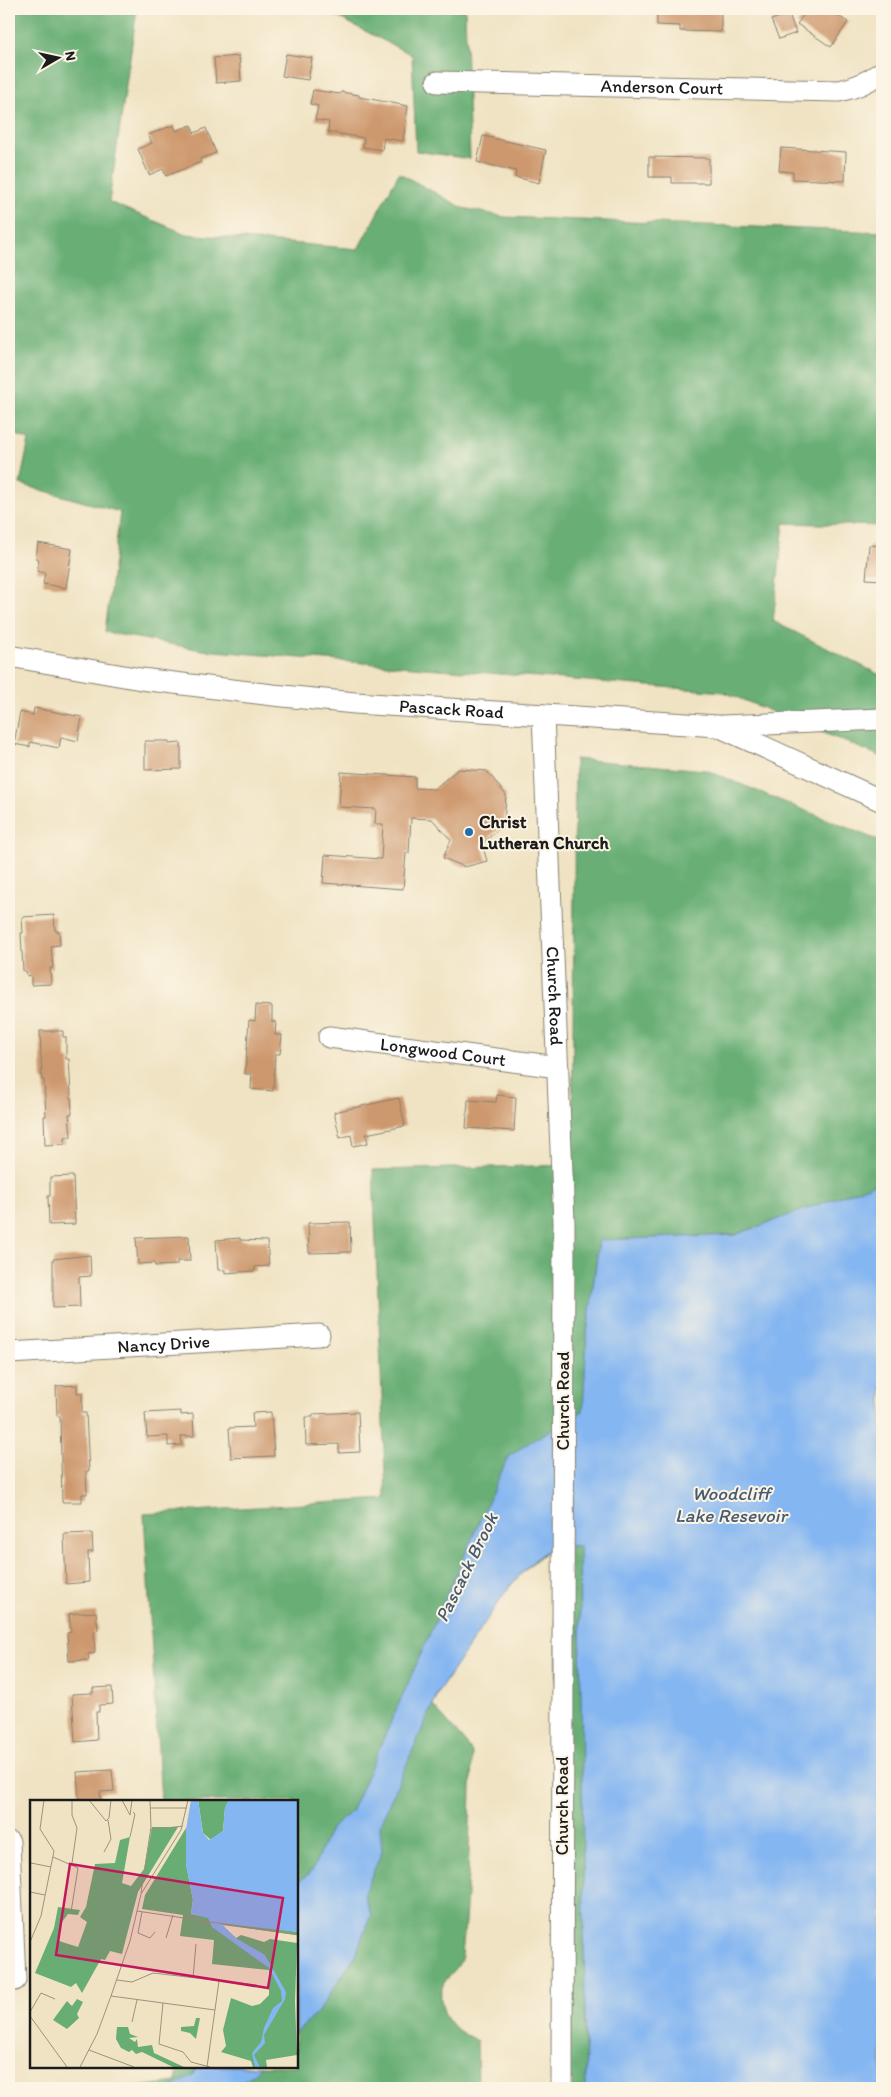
<svg xmlns="http://www.w3.org/2000/svg" width="891" height="2097" font-family="Itim,sans-serif">
	<rect width="100%" height="100%" fill="#fcf5e5"/>
	<filter id="ink" filterUnits="userSpaceOnUse"><feTurbulence type="fractalNoise" baseFrequency=".02" numOctaves="2"/><feDisplacementMap in="SourceGraphic" scale="10" xChannelSelector="R" yChannelSelector="G"/><feConvolveMatrix kernelMatrix="1 2 1 2 8 2 1 2 1" color-interpolation-filters="sRGB"/></filter>
	<filter id="wash" filterUnits="userSpaceOnUse"><feTurbulence type="fractalNoise" baseFrequency=".0096" numOctaves="4" result="noise"/><feDisplacementMap in="SourceGraphic" scale="20" xChannelSelector="R" yChannelSelector="G"/><feGaussianBlur stdDeviation="1.12" result="paint"/><feColorMatrix in="noise" values="0 0 0 0 0 0 0 0 0 0 0 0 0 0 0 0 0 1.4 0 .05"/><feComposite in="paint" operator="in"/></filter>
	<g filter="url(#wash)">
		<rect width="100%" height="100%" fill="#f0e3c3"/>
		<path fill="#68ae74" stroke="#426548" d="M9 9H137L109 202 186 234 358 249 399 173 463 208 505 217 882 232V526L784 523 773 621 882 676V757L724 692 202 650 105 632 120 512 20 484 29 440 9 432Z
			M322 9H465L470 159 416 151 412 55Z
			M575 759 706 770 882 842V1182L735 1235 599 1240 587 1334 579 1512 586 2088H562L555 1546C503 1579 472 1641 439 1691L433 1706 466 1743 472 1753C470 1821 469 1888 462 1955 460 1974 435 1977 442 2005 448 2028 458 2030 477 2041L478 2088H128L177 2082 176 2066H296V1801H161L144 1514 386 1499 373 1170 572 1165Z"/>
		<path fill="#84b6f1" stroke="#506986" d="M882 1181V2088H586L579 1546 555 1545 539 1556 525 1569 506 1591 439 1691 380 1824 382 1852 364 1893 371 1915 355 1956 317 2013 296 2033V1884L312 1871 330 1829 351 1812 508 1457 525 1445 583 1411 587 1334 599 1240 735 1235Z
			M198 2066H261L251 2076 229 2088H171L193 2076Z"/>
		<g id="blocks">
			<path fill="#cd986d" d="M657 9H721V32L680 31V26L657 25Z
				M808 9H827L848 22 831 47 797 24Z
				M789 14 796 33 779 39 771 20Z
				M286 54 312 58 308 80 282 76Z
				M239 56 241 81 216 83 214 58Z
				M313 90 340 94 341 92 359 95V97L408 106 403 141 384 138 382 150 363 147 364 138 328 132 329 122 315 120 318 106 310 104Z
				M174 125 176 131 191 125 194 133 206 128 216 153 200 159 201 162 166 176 163 169 149 175 138 149 152 143 148 135Z
				M483 136 546 150 539 183 515 177 516 171 477 162Z
				M781 148 846 152 845 181 793 179V172L779 171Z
				M649 157 709 158V183H672V177H649Z
				M38 543 72 549 66 588 43 584 45 573 37 571 39 559H36Z
				M869 545 882 546V580L866 579Z
				M34 708 82 717 78 741 61 737 59 748 30 742V747L14 744 20 712 33 715Z
				M145 741H169V744L181 743V769L145 770Z
				M458 769 487 771 506 795 504 824 482 844 487 861 465 867 443 858 451 840 432 819 411 818 409 853H406L403 889 323 883 325 855 381 859 383 824H375L376 809 339 807 341 772 415 777V788L434 789Z
				M54 915 55 931H59L60 945 51 946 53 968H50L51 984 31 985V975L27 976 26 971H23L21 933H23L22 917Z
				M256 1005 272 1006V1022H276L275 1035H282L280 1054H275L273 1091 251 1089 252 1074H245L249 1020 255 1021Z
				M40 1031H63V1037H66V1059H69L72 1114H69L71 1137H65V1144L45 1145 44 1116H46L44 1080H42Z
				M497 1095 516 1097 514 1131 466 1128 468 1100 496 1102Z
				M399 1098 405 1126 366 1134 368 1143 353 1146 351 1135 340 1138 334 1112Z
				M73 1176 75 1224 49 1225 48 1196H50V1177Z
				M350 1222 351 1252 309 1253 308 1223Z
				M189 1236 190 1261H177V1265L155 1266 154 1263 138 1264 136 1238Z
				M240 1238V1240L267 1241 269 1266 255 1267V1271L225 1273V1270H218L216 1240Z
				M90 1255 91 1276 79 1277 80 1307 53 1308V1259Z
				M77 1385V1393H82V1413H86L89 1471H86L87 1494H82V1502H62L60 1416H57L56 1386Z
				M181 1411V1415L193 1414 194 1436H181L182 1445 168 1446V1436L147 1437 145 1413Z
				M271 1412 274 1456 231 1458 229 1428 253 1427 252 1413Z
				M358 1412 360 1452 339 1453V1444L306 1445 305 1417H313V1414Z
				M92 1533 93 1552H88L89 1582 66 1584 64 1534Z
				M96 1612 98 1630 94 1631 95 1653 88 1654 89 1660 69 1661 67 1633 71 1632 69 1614Z
				M112 1687 113 1704 99 1705V1712H96L97 1740 75 1742 72 1694 93 1693V1688Z
				M112 1770 114 1791 100 1792 101 1801H79L77 1772Z"/>
		</g>
	</g>
	<g filter="url(#ink)">
		<use href="#blocks" fill-opacity="0" stroke="#868070" stroke-width="1"/>
		<g fill="none" stroke-linecap="round" stroke-linejoin="round">
			<g stroke="#868070" stroke-width="23">
				<g id="minor">
					<path id="s1" d="M437 82 839 91C856 88 868 82 882 72"/>
					<path id="s2" d="M9 656 141 679 273 695 355 703 718 726 882 801"/>
					<path id="s3" d="M543 715 564 1222 562 2088"/>
					<path d="M723 726 882 719"/>
					<path id="s4" d="M329 1037 558 1067"/>
					<path id="s5" d="M9 1353 319 1335"/>
					<path d="M9 1842 15 1980"/>
				</g>
			</g>
			<use href="#minor" stroke="#fff" stroke-width="21"/>
		</g>
	</g>
	<circle fill="#1f6fb2" stroke="#fcf5e5" stroke-width="2" cx="469" cy="832" r="5"/>
	<g text-anchor="middle" stroke-width="4" stroke-linejoin="round" paint-order="stroke">
		<g font-size="18" fill="#1c1c1c" stroke="#fcf5e5">
			<text dy="6" stroke="none"><textPath href="#s1" startOffset="225">Anderson Court</textPath></text>
			<text dy="6" stroke="none"><textPath href="#s2" startOffset="446">Pascack Road</textPath></text>
			<text dy="6" stroke="none"><textPath href="#s3" startOffset="281">Church Road</textPath></text>
			<text dy="6" stroke="none"><textPath href="#s4" startOffset="115">Longwood Court</textPath></text>
			<text dy="6" stroke="none"><textPath href="#s5" startOffset="155">Nancy Drive</textPath></text>
			<text transform="translate(563 1401) rotate(-90)" y="6">Church Road</text>
			<text transform="translate(562 1806) rotate(-90)" y="6">Church Road</text>
		</g>
		<g font-size="18" font-weight="bold" fill="#1c1c1c" stroke="#fcf5e5" text-anchor="start">
			<text x="479" y="828">Christ<tspan x="479" dy="21">Lutheran Church</tspan></text>
		</g>
		<g font-size="19" font-style="italic" fill="#465a71" stroke="#fcf5e5">
			<text x="731" y="1500">Woodcliff<tspan x="731" dy="22">Lake Resevoir</tspan></text>
			<text transform="translate(466 1567) rotate(-64)" y="7">Pascack Brook</text>
		</g>
	</g>
	<g transform="translate(30 1800)">
		<rect width="268" height="268" fill="#f0e3c3"/>
		<path d="M168 0H199L195 8 193 31 181 40 173 33ZM122 27H148L108 92 92 154 80 151 75 160 71 159 52 193 46 183 41 187 5 173 24 128 28 107 50 110 48 115 38 114 31 123 29 141 48 147 57 122 50 117 56 107 65 64 85 63 90 40 100 37 92 83 101 86 114 69ZM156 28V64L163 100 161 114 267 132V135L192 125 206 138 211 135 234 142 240 139 267 143 265 202 267 255 236 260 237 267H223L221 261 191 252 196 246 193 230 201 198 222 206 230 204 239 195V170L182 164 184 140 150 136 153 115 112 109 115 95ZM47 199 53 202 47 214 49 218 37 229 23 220 37 201 42 206ZM166 218H170L166 239 160 233 151 231V227L164 226ZM87 227H98L100 234 108 237 99 238 105 242 107 239 108 247 122 245 124 253 154 267H143L112 252 106 254 102 250 99 252 91 248 86 239Z" fill="#68ae74"/>
		<path d="M161 0H168L173 33 179 40 193 31 195 7 199 0H267V132L191 123 204 137 235 155 256 192 255 199 234 235 235 243 224 255 230 267H225L222 253 231 242 234 228 243 208 252 201 251 191 239 168 182 127 178 118 161 114 163 100 156 65V29Z" fill="#84b6f1"/>
		<path fill="none" stroke="#9b9380" stroke-width="1" d="M59 0 76 21 79 18 81 0M92 0 100 15 102 0M120 8H157M120 30 153 26M100 37 105 14 103 12M74 52 81 39 78 20M23 57 48 68 41 112M1 63 21 67M42 63 47 28 42 15V0M0 92 15 95M111 93 121 27 120 0M107 111 268 135M112 112 108 133 120 138 125 132M136 138 143 115M0 142 11 116 24 51 10 29 14 0M163 178 166 144M87 180 102 182 123 173 227 185M81 196 185 210M0 212 11 193 25 199M0 216 37 267M102 222 107 200M129 244 153 252 161 262 180 267M129 244 133 203M59 250 104 267M50 267 67 234 81 196 100 141 111 94 151 30 158 0M177 267 189 181"/>
		<path fill="#c2185b" fill-opacity="0.15" stroke="#c2185b" stroke-width="2.5" d="M40 64 253 98 238 188 26 155Z"/>
		<rect width="268" height="268" fill="none" stroke="#1c1c1c" stroke-width="2.5"/>
	</g>
	<rect width="891" height="2097" fill="none" stroke="#fcf5e5" stroke-width="30"/>
	<g transform="translate(58 58) rotate(81)" stroke="#fcf5e5" stroke-width="4" paint-order="stroke">
	<path d="M0-4L9 19L0 12L-9 19Z" fill="#1c1c1c"/>
	<text y="-8" font-size="14" font-weight="bold" text-anchor="middle" fill="#1c1c1c">N</text>
	</g>
</svg>
